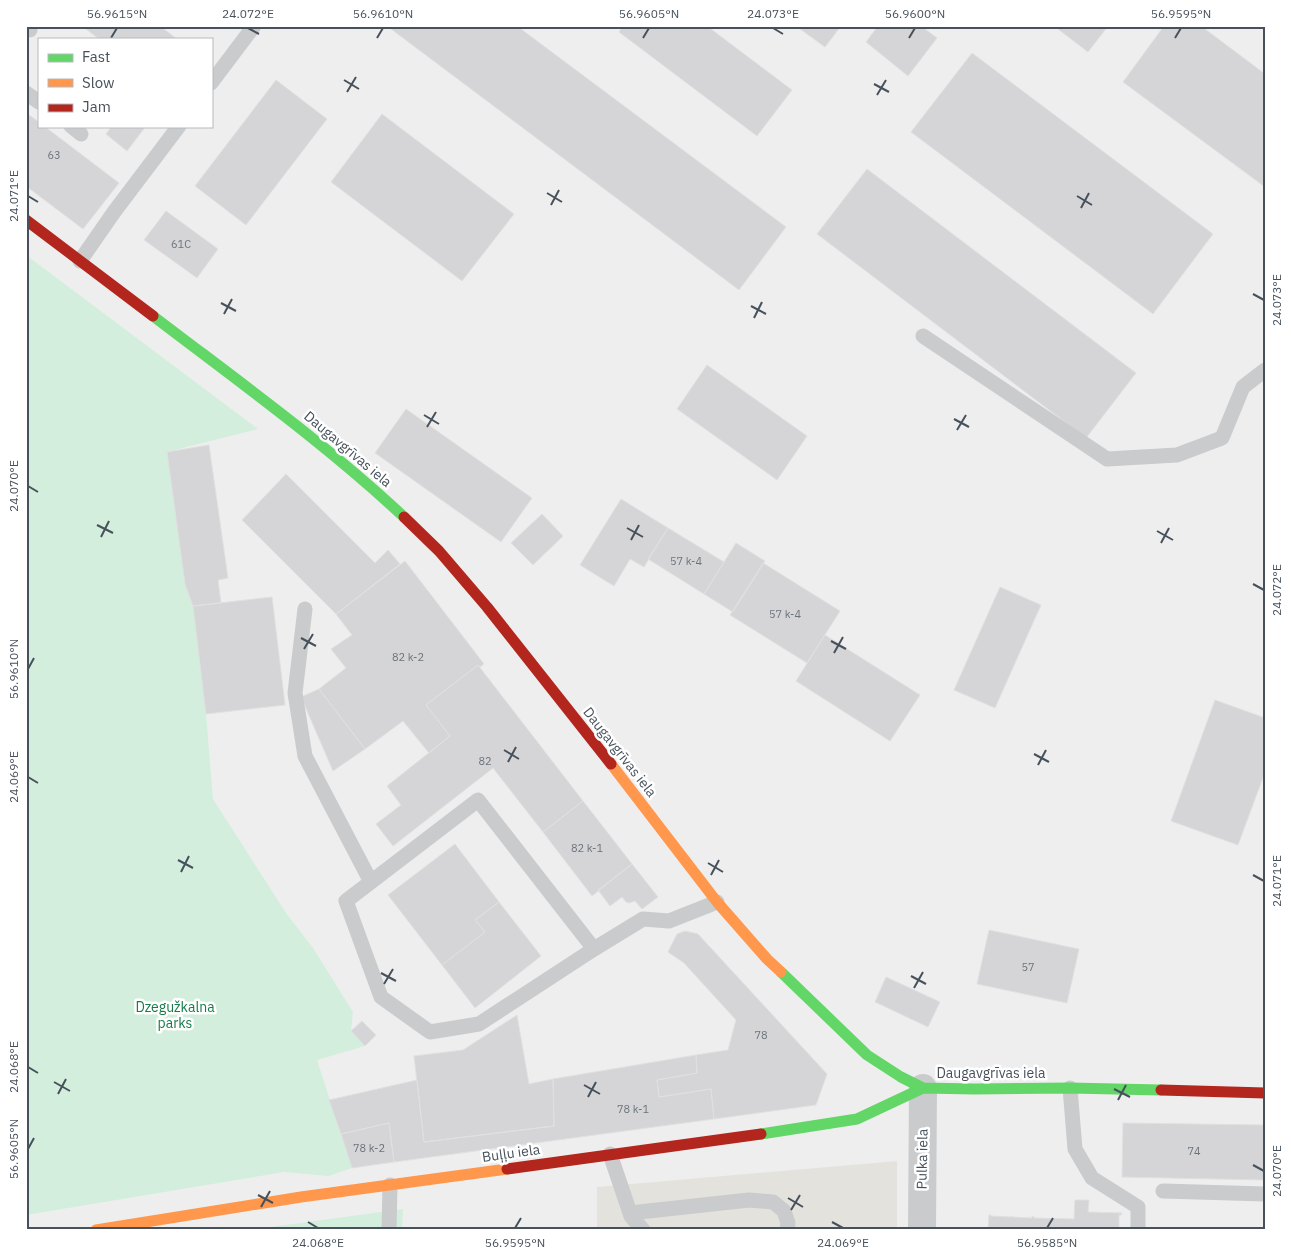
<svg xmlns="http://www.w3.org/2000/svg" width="1291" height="1256" font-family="'IBM Plex Sans',sans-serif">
	<rect width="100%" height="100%" fill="#efeeee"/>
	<path fill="#e4e2dc" d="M897 1161V1230H597V1187Z"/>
	<path fill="#d3eedc" d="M26 255 258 429 167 452 185 584 193 606 206 714 213 799 286 913 313 948 353 1012 351 1031 365 1046 317 1060 352 1168 329 1176 284 1172 26 1215Z
		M403 1209 402 1230H248Z"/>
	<path fill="#d5d5d7" stroke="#e0e0e1" d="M82 26H160L177 39H99Z
		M387 26H517L786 227 739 290Z
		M623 26H707L792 90 757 136 619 32Z
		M796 26H841L825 47Z
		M878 26H921L937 38 908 76 866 42Z
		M1054 26H1108L1088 52Z
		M1164 26H1201L1265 74V187L1123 82Z
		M972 53 1213 234 1153 314 911 132Z
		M276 80 327 119 246 225 195 186Z
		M26 113 39 122V126H44L119 183 83 229 26 186Z
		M382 114 514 214 462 281 331 182Z
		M112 126H146L127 151 106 134Z
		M867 169 1136 373 1086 438 817 234Z
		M166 211 218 249 197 278 144 240Z
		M707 365 807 436 777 480 677 409Z
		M406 409 532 498 501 542 375 453Z
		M209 445 228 578 218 580 221 603 193 606 185 584 167 452Z
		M286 474 375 563 388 550 400 564 336 614 242 520Z
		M621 499 668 528 644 567 630 559 614 586 580 565Z
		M542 514 563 536 533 565 511 543Z
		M668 528 724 562 704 594 648 559Z
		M736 543 765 561 733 612 704 594Z
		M405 561 484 664 480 667 478 665 426 705 450 736 429 753 403 721 365 749 319 689 346 668 331 649 352 635 336 614Z
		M763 563 840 611 807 663 730 615Z
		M1000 587 1041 605 995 708 954 690Z
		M272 597 285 705 206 714 193 606Z
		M825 635 920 695 890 741 796 681Z
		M478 665 583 801 543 832 493 768 393 846 376 824 401 805 387 786 450 736 426 705Z
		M319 689 365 749 333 771 301 697Z
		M1215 700 1265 718V772L1238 845 1171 821Z
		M583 801 632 864 592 896 543 832Z
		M455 844 499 902 475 920 485 932 442 965 388 895Z
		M632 864 658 897 642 909 635 901 629 903 626 902 622 897 610 906 598 890Z
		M499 902 541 956 475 1008 442 965 485 932 475 920Z
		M989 930 1079 949 1067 1003 977 984Z
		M685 931 698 934 827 1074 816 1105 714 1119 711 1089 659 1097 657 1080 697 1073 696 1055 728 1050 736 1020 684 963 668 952 677 934Z
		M886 977 940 1002 928 1027 875 1002Z
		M517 1015 529 1084 553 1079 554 1126 424 1142 414 1056 463 1050Z
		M362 1021 376 1035 365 1046 351 1031Z
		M696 1055 697 1073 657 1080 659 1097 711 1089 714 1119 394 1162 389 1123 341 1134 329 1100 417 1080 424 1142 554 1126 553 1079Z
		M389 1123 394 1162 352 1168 341 1134Z
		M1123 1123 1265 1125V1180L1122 1177Z
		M1075 1200H1089L1088 1212 1122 1213 1121 1215H1119V1230H988L989 1215H991V1216L1011 1217 1012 1216V1217L1032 1218V1216L1034 1217V1218L1074 1219Z"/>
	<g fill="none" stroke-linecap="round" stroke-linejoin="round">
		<path stroke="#c9cbcd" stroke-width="15" d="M26 28 30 30
			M211 83 254 26
			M26 93 39 102
			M71 126 81 134
			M80 261 114 212 179 126
			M923 336 1107 459 1177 455 1222 438 1243 387 1265 370
			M305 609 295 693 305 756 371 882
			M594 949 478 800 346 901 381 997 430 1032 479 1024 594 949 643 919 669 921 717 902
			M1070 1088 1075 1149 1092 1178 1138 1207V1230
			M610 1154 631 1216 643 1230
			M1163 1191 1265 1194
			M630 1213 749 1200 773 1202 784 1211 788 1223 787 1230
			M389 1230 390 1185"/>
		<path stroke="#c9cbcd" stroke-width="28" d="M922 1230 923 1088"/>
		<path stroke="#63d668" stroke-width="11" d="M153 316C238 381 326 444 404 517
			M781 972 867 1055 901 1077 923 1088 974 1089 1070 1088 1161 1090
			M761 1134 857 1119 923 1088"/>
		<path stroke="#ff974d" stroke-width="11" d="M611 764 717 902 767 959 781 972
			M96 1230 301 1197 507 1169"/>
		<path stroke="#b3261e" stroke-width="11" d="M26 220 153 316
			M404 517 439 551 487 607 611 764
			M1161 1090 1265 1093
			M507 1169 761 1134"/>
	</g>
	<path fill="none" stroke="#46515b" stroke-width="2" d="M248 28 259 34M773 28 783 34M111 38 117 28M377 38 383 28M643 38 649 28M909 38 915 28M1175 38 1181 28M344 80 359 89M874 84 889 92M347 92 356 77M877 95 886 80M547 193 562 202M28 196 38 202M1077 196 1092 205M551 205 559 190M1081 208 1089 193M1253 294 1264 300M221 303 236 311M751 306 766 314M224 314 232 299M754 318 762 302M424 415 439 424M954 419 969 427M427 427 436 412M957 430 966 415M28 486 38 492M97 525 113 533M627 528 643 537M1157 531 1173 540M101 537 109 521M631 540 639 525M1161 543 1169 528M1253 584 1264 590M301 638 316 646M831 641 846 649M304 649 313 634M834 653 843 637M28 669 34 658M504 750 519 759M1034 754 1049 762M508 762 516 747M1038 765 1046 750M28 777 38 783M178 860 193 868M708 863 723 872M181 872 189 856M711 875 719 860M1253 875 1264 881M381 973 396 981M911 976 926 984M384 984 393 969M914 988 923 972M28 1067 38 1073M54 1082 70 1091M584 1085 600 1094M1114 1089 1130 1097M58 1094 66 1079M588 1097 596 1082M1118 1100 1126 1085M28 1149 34 1138M1253 1165 1264 1171M258 1195 273 1203M788 1198 803 1207M261 1207 270 1191M791 1210 800 1195M308 1222 318 1228M832 1222 843 1228M515 1228 521 1218M1047 1228 1053 1218"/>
	<g text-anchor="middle" stroke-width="5" stroke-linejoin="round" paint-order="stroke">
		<g font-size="11" fill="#6b747b">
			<text x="54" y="159">63</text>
			<text x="181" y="248">61C</text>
			<text x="686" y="565">57 k-4</text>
			<text x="785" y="618">57 k-4</text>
			<text x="408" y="661">82 k-2</text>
			<text x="485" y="765">82</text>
			<text x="587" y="852">82 k-1</text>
			<text x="1028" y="971">57</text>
			<text x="761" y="1039">78</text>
			<text x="633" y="1113">78 k-1</text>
			<text x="369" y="1152">78 k-2</text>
			<text x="1194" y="1155">74</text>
		</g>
		<g font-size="14" fill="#46515b" stroke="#fff">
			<text transform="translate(348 449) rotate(40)" y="5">Daugavgrīvas iela</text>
			<text transform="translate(620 752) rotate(52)" y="5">Daugavgrīvas iela</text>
			<text x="991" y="1078">Daugavgrīvas iela</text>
			<text transform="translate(511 1153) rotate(-8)" y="5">Buļļu iela</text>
			<text transform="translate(922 1159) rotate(-89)" y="5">Pulka iela</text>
		</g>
		<g font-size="14" fill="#177b48" stroke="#fff">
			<text x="175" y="1012">Dzegužkalna<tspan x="175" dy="16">parks</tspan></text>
		</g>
	</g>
	<rect width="1291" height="1256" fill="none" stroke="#ffffff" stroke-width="55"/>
	<rect x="38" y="38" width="175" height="90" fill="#ffffff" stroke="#b5b9bd"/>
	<rect x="48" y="54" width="25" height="8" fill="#63d668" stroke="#b5b9bd"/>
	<text x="82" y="62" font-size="15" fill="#46515b">Fast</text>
	<rect x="48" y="79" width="25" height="8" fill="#ff974d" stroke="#b5b9bd"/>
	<text x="82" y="88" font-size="15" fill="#46515b">Slow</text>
	<rect x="48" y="104" width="25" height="8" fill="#b3261e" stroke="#b5b9bd"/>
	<text x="82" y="112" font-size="15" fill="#46515b">Jam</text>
	<rect x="28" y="28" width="1236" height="1200" fill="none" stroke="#46515b" stroke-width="2"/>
	<g font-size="12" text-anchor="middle" fill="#46515b">
		<text x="117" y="18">56.9615°N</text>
		<text x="248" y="18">24.072°E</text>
		<text x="383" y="18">56.9610°N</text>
		<text x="649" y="18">56.9605°N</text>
		<text x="773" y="18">24.073°E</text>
		<text x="915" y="18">56.9600°N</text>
		<text x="1181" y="18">56.9595°N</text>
		<text transform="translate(14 196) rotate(-90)" y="4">24.071°E</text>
		<text transform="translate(1277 300) rotate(-90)" y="4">24.073°E</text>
		<text transform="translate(14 486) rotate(-90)" y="4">24.070°E</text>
		<text transform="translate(1277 590) rotate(-90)" y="4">24.072°E</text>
		<text transform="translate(14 669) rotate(-90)" y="4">56.9610°N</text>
		<text transform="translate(14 777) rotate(-90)" y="4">24.069°E</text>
		<text transform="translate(1277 881) rotate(-90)" y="4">24.071°E</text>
		<text transform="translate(14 1067) rotate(-90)" y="4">24.068°E</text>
		<text transform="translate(14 1149) rotate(-90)" y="4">56.9605°N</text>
		<text transform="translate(1277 1171) rotate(-90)" y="4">24.070°E</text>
		<text x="318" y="1247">24.068°E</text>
		<text x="515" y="1247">56.9595°N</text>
		<text x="843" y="1247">24.069°E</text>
		<text x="1047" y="1247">56.9585°N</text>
	</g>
</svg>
